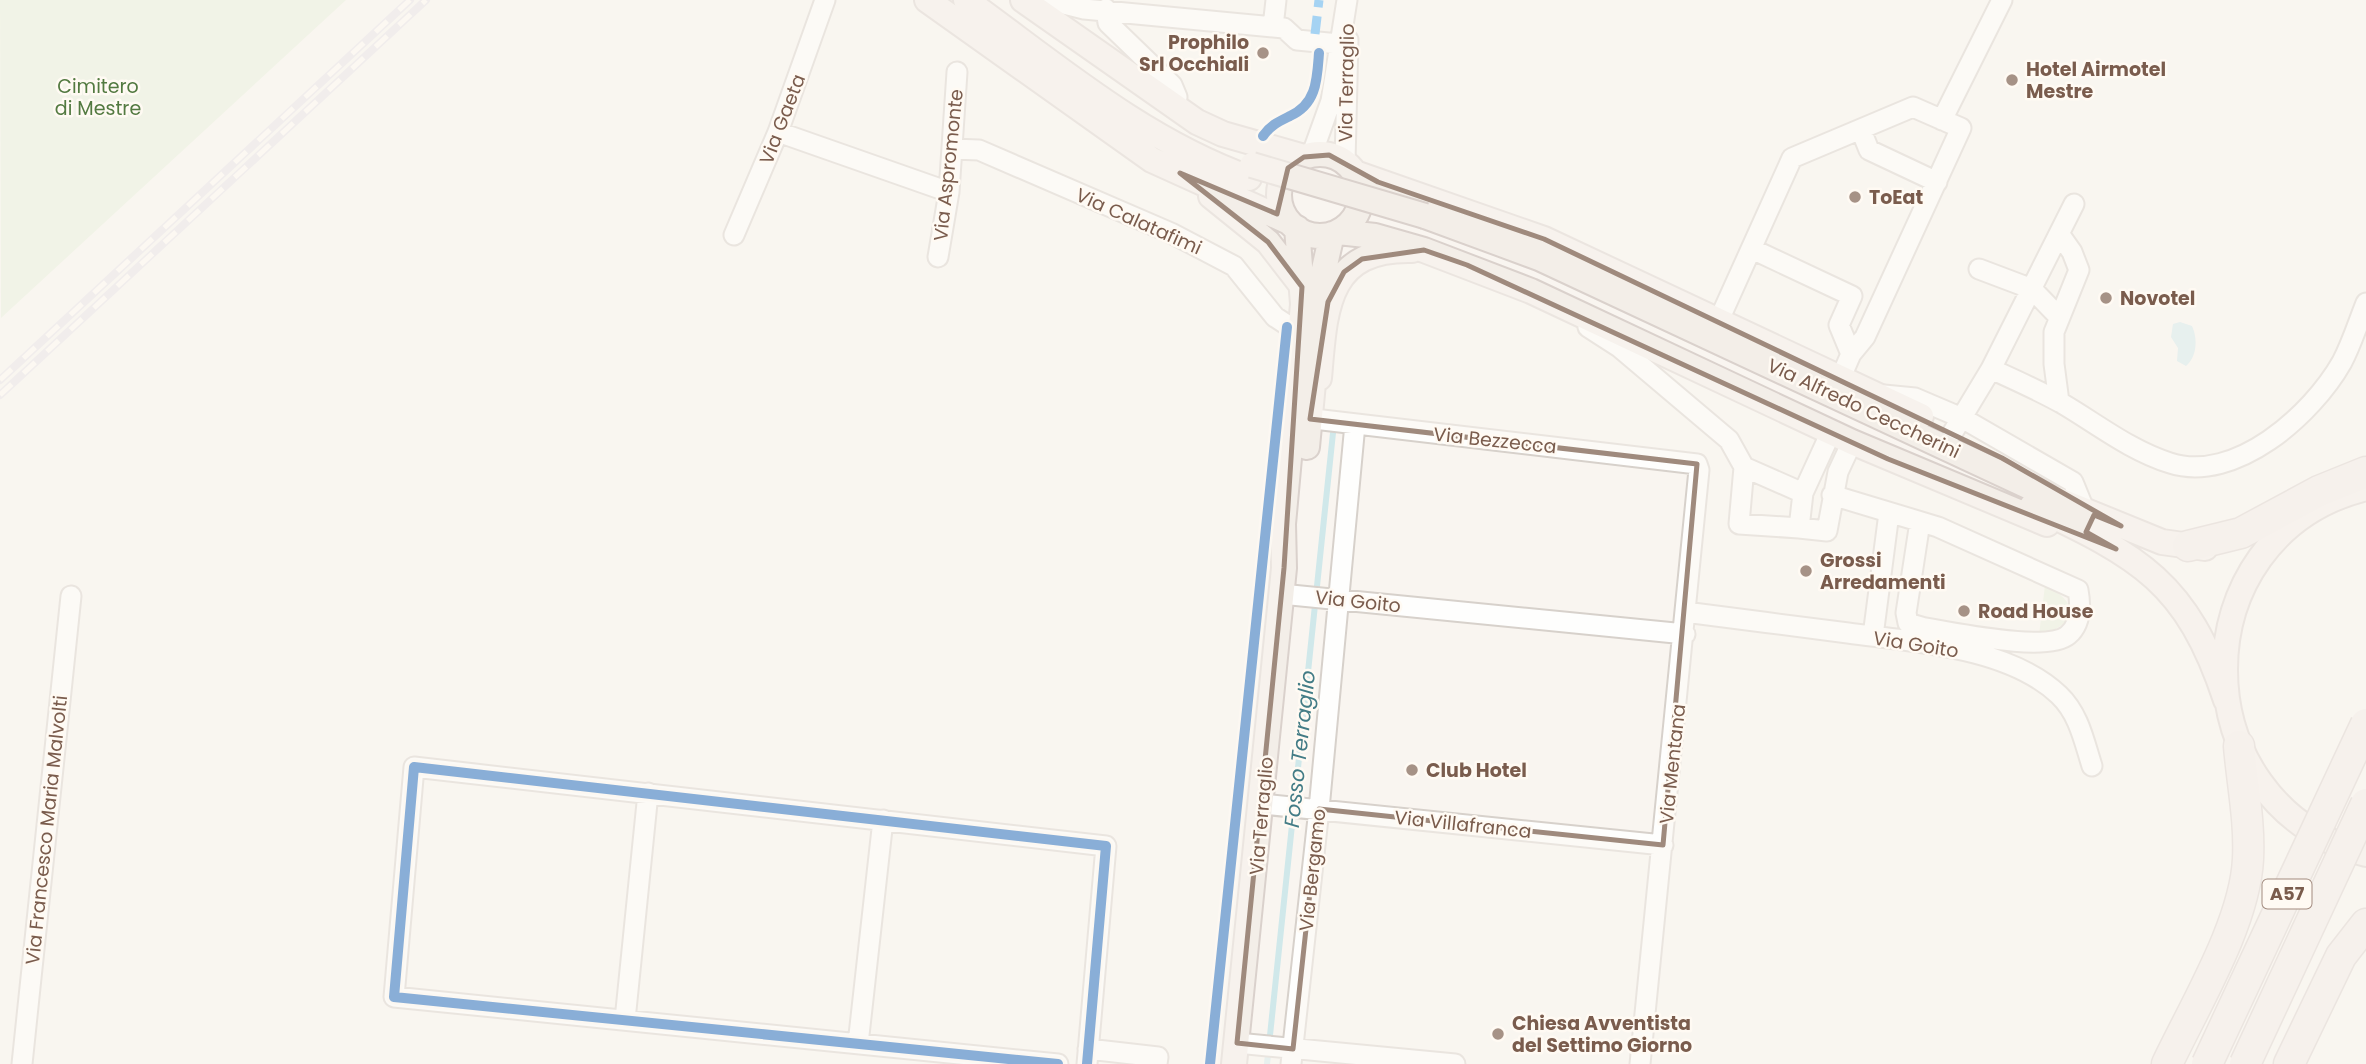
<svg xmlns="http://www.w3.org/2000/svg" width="2366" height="1064" font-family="Poppins,sans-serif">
	<rect width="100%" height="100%" fill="#f9f5f0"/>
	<path fill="#e7f0db" d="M0 0H346L1 318Z
		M2045 585C2081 603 2077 625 2039 635Z"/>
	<path fill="#d0e8ea" d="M2180 322 2192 326C2198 339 2197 357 2186 366L2177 361 2178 348 2171 337 2173 324Z"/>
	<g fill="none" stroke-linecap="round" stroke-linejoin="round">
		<path stroke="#d0e8ea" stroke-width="6" d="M1267 1064 1333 433"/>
		<g stroke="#d7d1cb" stroke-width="23">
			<path id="minor" d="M1048 5 1064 4 1084 9 1284 28 1297 40 1339 44
				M1106 9 1108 23 1172 85 1177 97 1175 109
				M1273 27 1276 0
				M1942 120 2002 0
				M1861 130 1869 150 1937 182
				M778 132 949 192
				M953 149 979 150 1171 233 1234 266 1275 317 1301 334
				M1312 154 1331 101 1347 0
				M1345 162 1348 40
				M734 235 778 132 825 0
				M1752 249 1852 296 1839 325 1851 354
				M938 257 949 192 957 72
				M1979 269 2032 289 2059 317
				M1719 320 1792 158 1913 107 1961 128 1865 337 1851 354 1841 377
				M1588 327 1619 347 1729 440 1744 467 1803 493 1831 432
				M1991 369 2074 204
				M1884 395 1915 398 1962 418 2073 482 2082 504
				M2059 402 2054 364V332L2079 270 2072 252 2060 235
				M1297 417 1697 464 1699 470 1640 1064
				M1953 432 1991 369C2015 380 2040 391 2063 404 2097 424 2131 451 2170 463 2235 484 2312 415 2342 362 2352 343 2358 323 2366 303
				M1744 467 1739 524 1799 528 1803 493
				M1832 495 1938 527 2078 590C2081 606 2081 624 2068 635 2047 653 1953 632 1925 628L1908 623 1906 613 1920 522
				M1799 528 1827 531 1838 472 1852 442
				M1281 594 1685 634
				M1685 612C1739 619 1794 626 1848 633 1914 642 2009 647 2059 695 2079 714 2084 741 2092 766
				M1873 636 1889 513
				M1262 804 1663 845
				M625 1020 648 793
				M1237 1043 1455 1064
				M858 1044 883 820
				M1088 1049 1158 1057 1157 1064
				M22 1064 71 596
				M1058 1064 394 997 414 767 1106 846 1087 1064
				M1291 1064 1319 809 1355 424"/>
		</g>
		<g stroke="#dad1cc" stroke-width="28">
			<path id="major" d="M927 0 1152 160 1289 222
				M966 0C1057 66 1143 140 1249 178
				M1023 0 1197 122 1223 134 1304 157
				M1279 195a41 41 0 1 1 82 0a41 41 0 1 1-82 0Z
				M1355 173 1544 239 1921 416
				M1211 196 1268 242 1302 286
				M1425 216 1539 258 2049 496 2162 542 2205 548
				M1338 232 1375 236 1424 250 1531 291 1852 442 2047 524
				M1317 322 1319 291 1332 234
				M1319 378C1325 311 1325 248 1412 250
				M1307 447 1315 362
				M2366 488C2177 535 2179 805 2366 854
				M2032 506C2140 557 2187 582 2226 700
				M1234 1064 1284 568 1283 524 1303 304 1297 228"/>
		</g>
		<g stroke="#dad1cc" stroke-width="33">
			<path id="highway" d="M2188 546 2241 533 2319 491 2366 472
				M2167 1064C2195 1005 2245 923 2248 859 2250 821 2242 783 2239 746
				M2289 1064 2341 956 2366 924"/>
		</g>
		<use href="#minor" stroke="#fefefd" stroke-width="19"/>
		<use href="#major" stroke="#f3eee8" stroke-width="24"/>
		<use href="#highway" stroke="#f2eae7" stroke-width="30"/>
		<g stroke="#e6e3e7" stroke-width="8">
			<path id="rail" d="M0 380 410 0
				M0 395 426 0"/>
		</g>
		<use href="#rail" stroke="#fffaf3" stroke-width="5" stroke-dasharray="16" stroke-linecap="butt"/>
		<g stroke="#dad1cc" stroke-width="28" stroke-linecap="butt">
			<path id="major-bridge" d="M1252 165 1425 216"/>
		</g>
		<g stroke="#dad1cc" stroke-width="33" stroke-linecap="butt">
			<path id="highway-bridge" d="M2207 1064 2366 724
				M2245 1064 2366 804"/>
		</g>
		<use href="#major-bridge" stroke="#f3eee8" stroke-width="24"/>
		<use href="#highway-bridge" stroke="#f2eae7" stroke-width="30"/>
		<path stroke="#3fa9f5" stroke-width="9" stroke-dasharray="18 9" stroke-linecap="butt" d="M1315 34 1319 0"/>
		<g stroke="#fffaf3" stroke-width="15">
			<path id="cycleway" d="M1263 136C1271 125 1278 122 1290 116 1317 104 1317 79 1319 53
				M1058 1064 394 997 414 767 1106 846 1087 1064
				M1210 1064 1287 327"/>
		</g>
		<use href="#cycleway" stroke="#0057b8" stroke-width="10"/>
	</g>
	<path d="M0 0H2366V1064H0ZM1329 155 1378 182 1544 239 2002 458 2121 526 2094 515 2086 532 2116 549 1888 459 1467 265 1424 250 1362 259 1344 272 1328 302 1310 419 1697 464 1663 845 1319 809 1293 1049 1237 1043 1284 568 1302 287 1268 242 1180 173 1277 214 1288 168 1304 157Z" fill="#f9f5f0" fill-opacity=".55" fill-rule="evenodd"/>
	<path fill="none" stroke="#9f8a7d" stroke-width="5" stroke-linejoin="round" d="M1329 155 1378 182 1544 239 2002 458 2121 526 2094 515 2086 532 2116 549 1888 459 1467 265 1424 250 1362 259 1344 272 1328 302 1310 419 1697 464 1663 845 1319 809 1293 1049 1237 1043 1284 568 1302 287 1268 242 1180 173 1277 214 1288 168 1304 157Z"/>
	<g fill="#a69286" stroke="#fffaf3" stroke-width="2.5">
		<circle cx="1263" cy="53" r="7"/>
		<circle cx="2012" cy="80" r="7"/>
		<circle cx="1855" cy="197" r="7"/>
		<circle cx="2106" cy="298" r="7"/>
		<circle cx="1806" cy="571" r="7"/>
		<circle cx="1964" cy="611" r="7"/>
		<circle cx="1412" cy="770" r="7"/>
		<circle cx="1498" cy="1034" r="7"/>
	</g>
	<g text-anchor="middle" stroke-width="5" stroke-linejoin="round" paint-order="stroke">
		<rect fill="#fffaf3" stroke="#a28b7f" stroke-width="2" x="2262.5" y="879.5" width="49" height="29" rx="5"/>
		<g font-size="18" font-weight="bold" fill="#7a5c4d">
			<text x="2287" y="900">A57</text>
		</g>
		<g font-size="19" font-weight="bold" fill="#7a5c4d" stroke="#fffaf3" text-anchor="start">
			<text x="1249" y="49" text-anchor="end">Prophilo<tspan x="1249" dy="22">Srl Occhiali</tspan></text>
			<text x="2026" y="76">Hotel Airmotel<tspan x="2026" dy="22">Mestre</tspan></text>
			<text x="1869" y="204">ToEat</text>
			<text x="2120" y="305">Novotel</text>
			<text x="1820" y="567">Grossi<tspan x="1820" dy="22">Arredamenti</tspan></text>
			<text x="1978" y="618">Road House</text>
			<text x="1426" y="777">Club Hotel</text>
			<text x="1512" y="1030">Chiesa Avventista<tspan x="1512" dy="22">del Settimo Giorno</tspan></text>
		</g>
		<g font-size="19" fill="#7a5c4d" stroke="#fffaf3">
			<text transform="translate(1346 83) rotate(-89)" y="7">Via Terraglio</text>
			<text transform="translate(782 119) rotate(-69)" y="7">Via Gaeta</text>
			<text transform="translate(948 165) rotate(-84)" y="7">Via Aspromonte</text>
			<text transform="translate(1139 221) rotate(24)" y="7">Via Calatafimi</text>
			<text transform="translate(1864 408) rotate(25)" y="7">Via Alfredo Ceccherini</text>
			<text transform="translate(1495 440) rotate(6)" y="7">Via Bezzecca</text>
			<text transform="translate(1358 601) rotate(6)" y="7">Via Goito</text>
			<text transform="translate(1916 644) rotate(9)" y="7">Via Goito</text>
			<text transform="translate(1672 764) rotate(-84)" y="7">Via Mentana</text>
			<text transform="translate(1261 816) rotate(-85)" y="7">Via Terraglio</text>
			<text transform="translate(1463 824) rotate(6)" y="7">Via Villafranca</text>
			<text transform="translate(46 830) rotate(-84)" y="7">Via Francesco Maria Malvolti</text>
			<text transform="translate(1312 870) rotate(-84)" y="7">Via Bergamo</text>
		</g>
		<g font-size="19" fill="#537a41" stroke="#fffaf3">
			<text x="98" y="93">Cimitero<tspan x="98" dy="22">di Mestre</tspan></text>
		</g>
		<g font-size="21" font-style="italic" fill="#437c86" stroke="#fffaf3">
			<text transform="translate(1300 749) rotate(-84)" y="7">Fosso Terraglio</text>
		</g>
	</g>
</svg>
